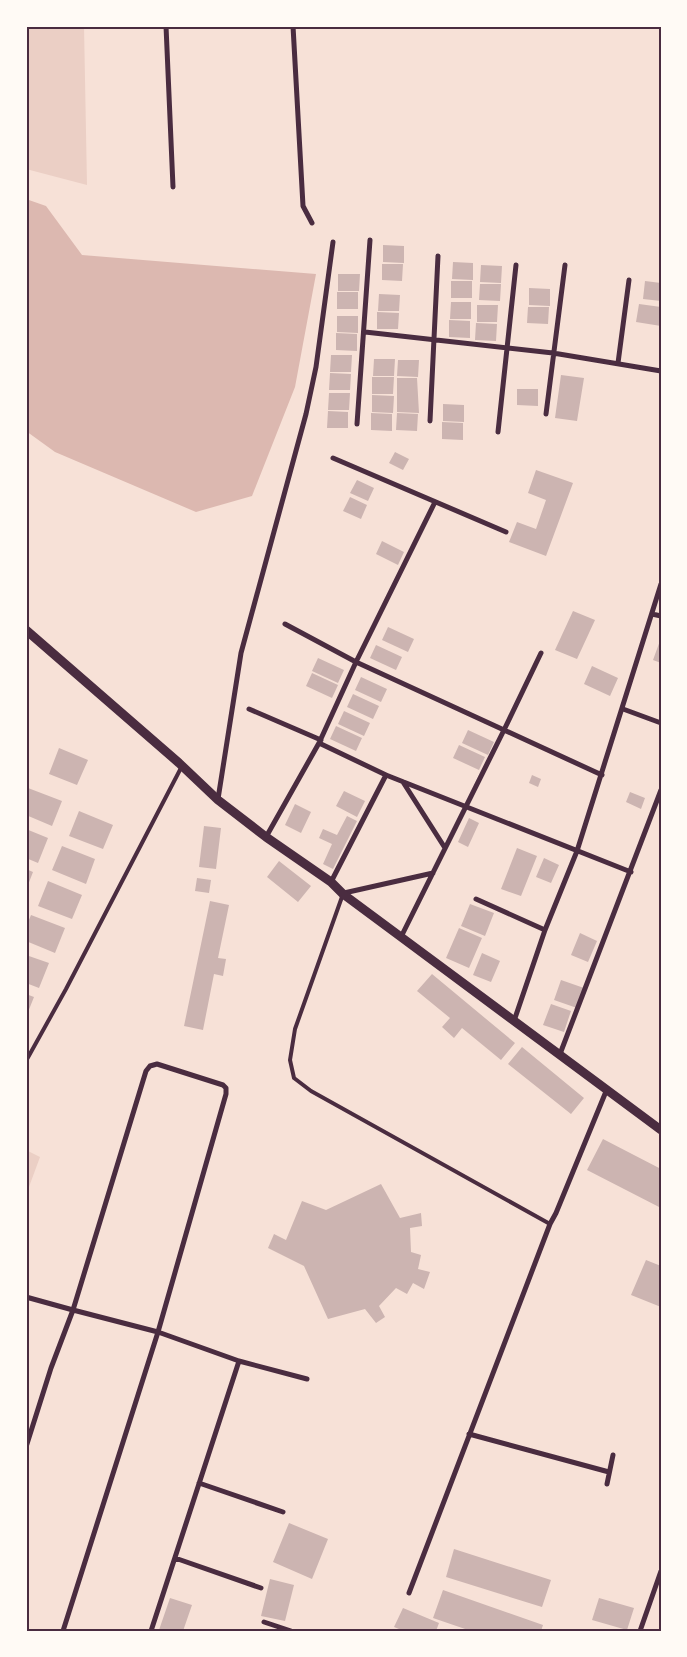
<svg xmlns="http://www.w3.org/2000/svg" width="687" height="1657" font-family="Montserrat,sans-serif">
	<rect width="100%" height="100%" fill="#f7e1d7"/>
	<path fill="#ebcfc5" d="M26 26H84L87 185 26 169Z
		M26 1150 40 1157 26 1195Z"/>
	<path fill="#dcb8b0" d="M26 199 46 206 82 255 316 274 295 387 252 496 196 512 55 452 26 431Z"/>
	<path fill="#ccb4b1" d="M383 245 404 246V263L383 262Z
		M453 262 473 263V280L452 279Z
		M382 264H403L402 281 382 280Z
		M481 265 502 266 501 283 480 282Z
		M338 274H360L359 291H338Z
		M451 281H472V298H451Z
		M645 281 661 283V301L643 299Z
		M480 284H501L500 301 479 300Z
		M529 288 550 289V306L529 305Z
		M337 292H358V309H337Z
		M379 294 400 295 399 311H378Z
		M451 302H471V319H450Z
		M639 304 661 307V326L636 322Z
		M477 305H498L497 322H477Z
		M528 307H549L548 324 527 323Z
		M377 312 399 313 398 329H377Z
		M337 316H358V333L337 332Z
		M449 320 470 321V338L449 337Z
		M476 323 497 324 496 341 475 340Z
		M336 333 357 334V351L336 350Z
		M331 355H352L351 372H330Z
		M374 359H395L394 376H373Z
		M398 360H419L418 377 397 376Z
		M330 373 351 374 350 390H329Z
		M561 375 584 378 577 421 555 418Z
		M372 377H394L393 394H372Z
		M397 378H417L419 413 397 412Z
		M517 389H538V406L517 405Z
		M329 393H350L349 410H328Z
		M372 395 394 396 393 413 372 412Z
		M443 404 464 405V422L443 421Z
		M328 411 348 412V428H327Z
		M371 413 392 414V431L371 430Z
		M397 413 418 414 417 431 396 430Z
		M442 422 463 423V440L442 439Z
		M395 452 409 459 403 470 389 463Z
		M536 470 573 483 546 556 509 542 517 522 536 529 546 500 528 493Z
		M357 480 374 488 368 501 350 493Z
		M350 497 367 505 361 519 343 511Z
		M382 541 404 552 398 565 376 554Z
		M573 611 595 620 577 659 555 650Z
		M388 627 414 639 408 652 382 640Z
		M661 638V663L653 660Z
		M376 645 402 657 396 670 370 658Z
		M318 658 344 670 338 683 312 671Z
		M592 666 618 678 610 696 584 684Z
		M312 673 338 685 332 698 306 686Z
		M361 677 387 689 381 702 355 690Z
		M353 694 379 706 373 719 347 707Z
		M344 711 370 723 364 736 338 724Z
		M336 726 362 738 356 751 330 739Z
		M468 730 494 742 488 755 462 743Z
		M459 745 485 757 479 770 453 758Z
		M59 748 88 760 77 785 49 774Z
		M532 775 541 779 538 787 529 783Z
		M28 788 62 801 52 826 26 815V793Z
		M344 791 365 801 357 817 336 806Z
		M630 792 645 798 641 809 626 802Z
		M295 804 311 812 301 833 285 825Z
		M79 811 113 825 103 849 69 836Z
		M347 816 357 821 333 869 323 864 332 844 319 838 323 829 337 835Z
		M469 818 479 823 468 847 458 842Z
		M204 826 221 828 216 869 199 867Z
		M26 829 48 838 38 863 26 858Z
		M62 846 95 859 86 884 52 870Z
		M517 848 537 856 521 896 501 889Z
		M544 858 559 865 551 883 536 877Z
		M279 861 311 886 298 902 267 877Z
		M26 869 33 872 26 890Z
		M197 878 211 880 209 893 195 891Z
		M48 881 82 895 72 919 38 906Z
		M210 901 229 905 218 958 226 959 223 976 214 974 203 1030 184 1026Z
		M470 904 494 913 485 936 461 926Z
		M31 915 65 928 55 953 26 941V927Z
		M459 928 482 938 469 968 446 958Z
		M580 933 597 941 588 962 571 955Z
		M482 953 500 961 491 982 473 975Z
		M26 955 49 963 39 988 26 983Z
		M432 974 515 1043 501 1060 462 1028 454 1038 442 1027 450 1018 417 991Z
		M561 980 584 988 577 1008 554 1000Z
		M26 994 34 997 26 1017Z
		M551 1004 571 1011 564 1032 543 1025Z
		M522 1047 584 1098 571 1114 508 1064Z
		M603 1139 661 1169V1208L587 1170Z
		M381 1184 400 1218 421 1213 422 1226 410 1228 411 1252 421 1255 418 1269 430 1272 424 1289 413 1283 407 1294 396 1288 379 1306 385 1317 376 1323 365 1309 328 1319 304 1266 268 1248 274 1234 286 1240 302 1201 326 1210Z
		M646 1260 661 1266V1307L631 1295Z
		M289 1523 328 1539 312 1579 273 1562Z
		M454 1549 551 1580 542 1607 446 1577Z
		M270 1579 294 1585 285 1621 261 1616Z
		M443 1590 543 1625 541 1631H471L433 1618Z
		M170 1598 192 1605 183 1631 159 1630Z
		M599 1598 634 1608 627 1630 592 1620Z
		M403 1608 439 1623 436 1631H404L394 1627Z"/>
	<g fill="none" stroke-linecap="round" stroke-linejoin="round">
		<path stroke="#4a2c40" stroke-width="4" d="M343 894 295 1029 290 1060 294 1078 311 1091 550 1224
			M26 1061 66 989 182 766"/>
		<path stroke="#4a2c40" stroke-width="5" d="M166 26 173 187
			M293 26 303 206 312 223
			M365 332 553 353 661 371
			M618 363 629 280
			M546 414 565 265
			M430 421 438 256
			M357 424 370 240
			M498 432 516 265
			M333 458 506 532
			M652 614 661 616
			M285 624 356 662 602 775
			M249 709 321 740
			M623 709 661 723
			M319 743 386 775 631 872
			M403 782 445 848
			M218 799 241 653 306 414 316 367 333 242
			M266 837 319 743 356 662 435 502
			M331 882 386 775
			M344 893 433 873
			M476 899 545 930
			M401 937 504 730 541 653
			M514 1021 545 930 577 851 661 584
			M560 1054 661 790
			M26 1297 73 1310 158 1332 239 1361 307 1379
			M469 1434 609 1472
			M26 1447 51 1368 73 1310 146 1071 150 1066 157 1064 223 1085 226 1088V1094L158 1332 63 1631
			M199 1483 283 1512
			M607 1484 613 1455
			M175 1558 261 1588
			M409 1593 550 1224 556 1213 607 1089
			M264 1622 291 1631
			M151 1631 239 1361
			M640 1631 661 1571"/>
		<path stroke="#4a2c40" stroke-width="9" d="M26 630 179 763 218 800 266 837 331 882 343 894 401 937 661 1130"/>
	</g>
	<rect width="687" height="1657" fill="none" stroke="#fffaf5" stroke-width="55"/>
	<rect x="28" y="28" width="632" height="1602" fill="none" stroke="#4a2c40" stroke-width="2"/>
</svg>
